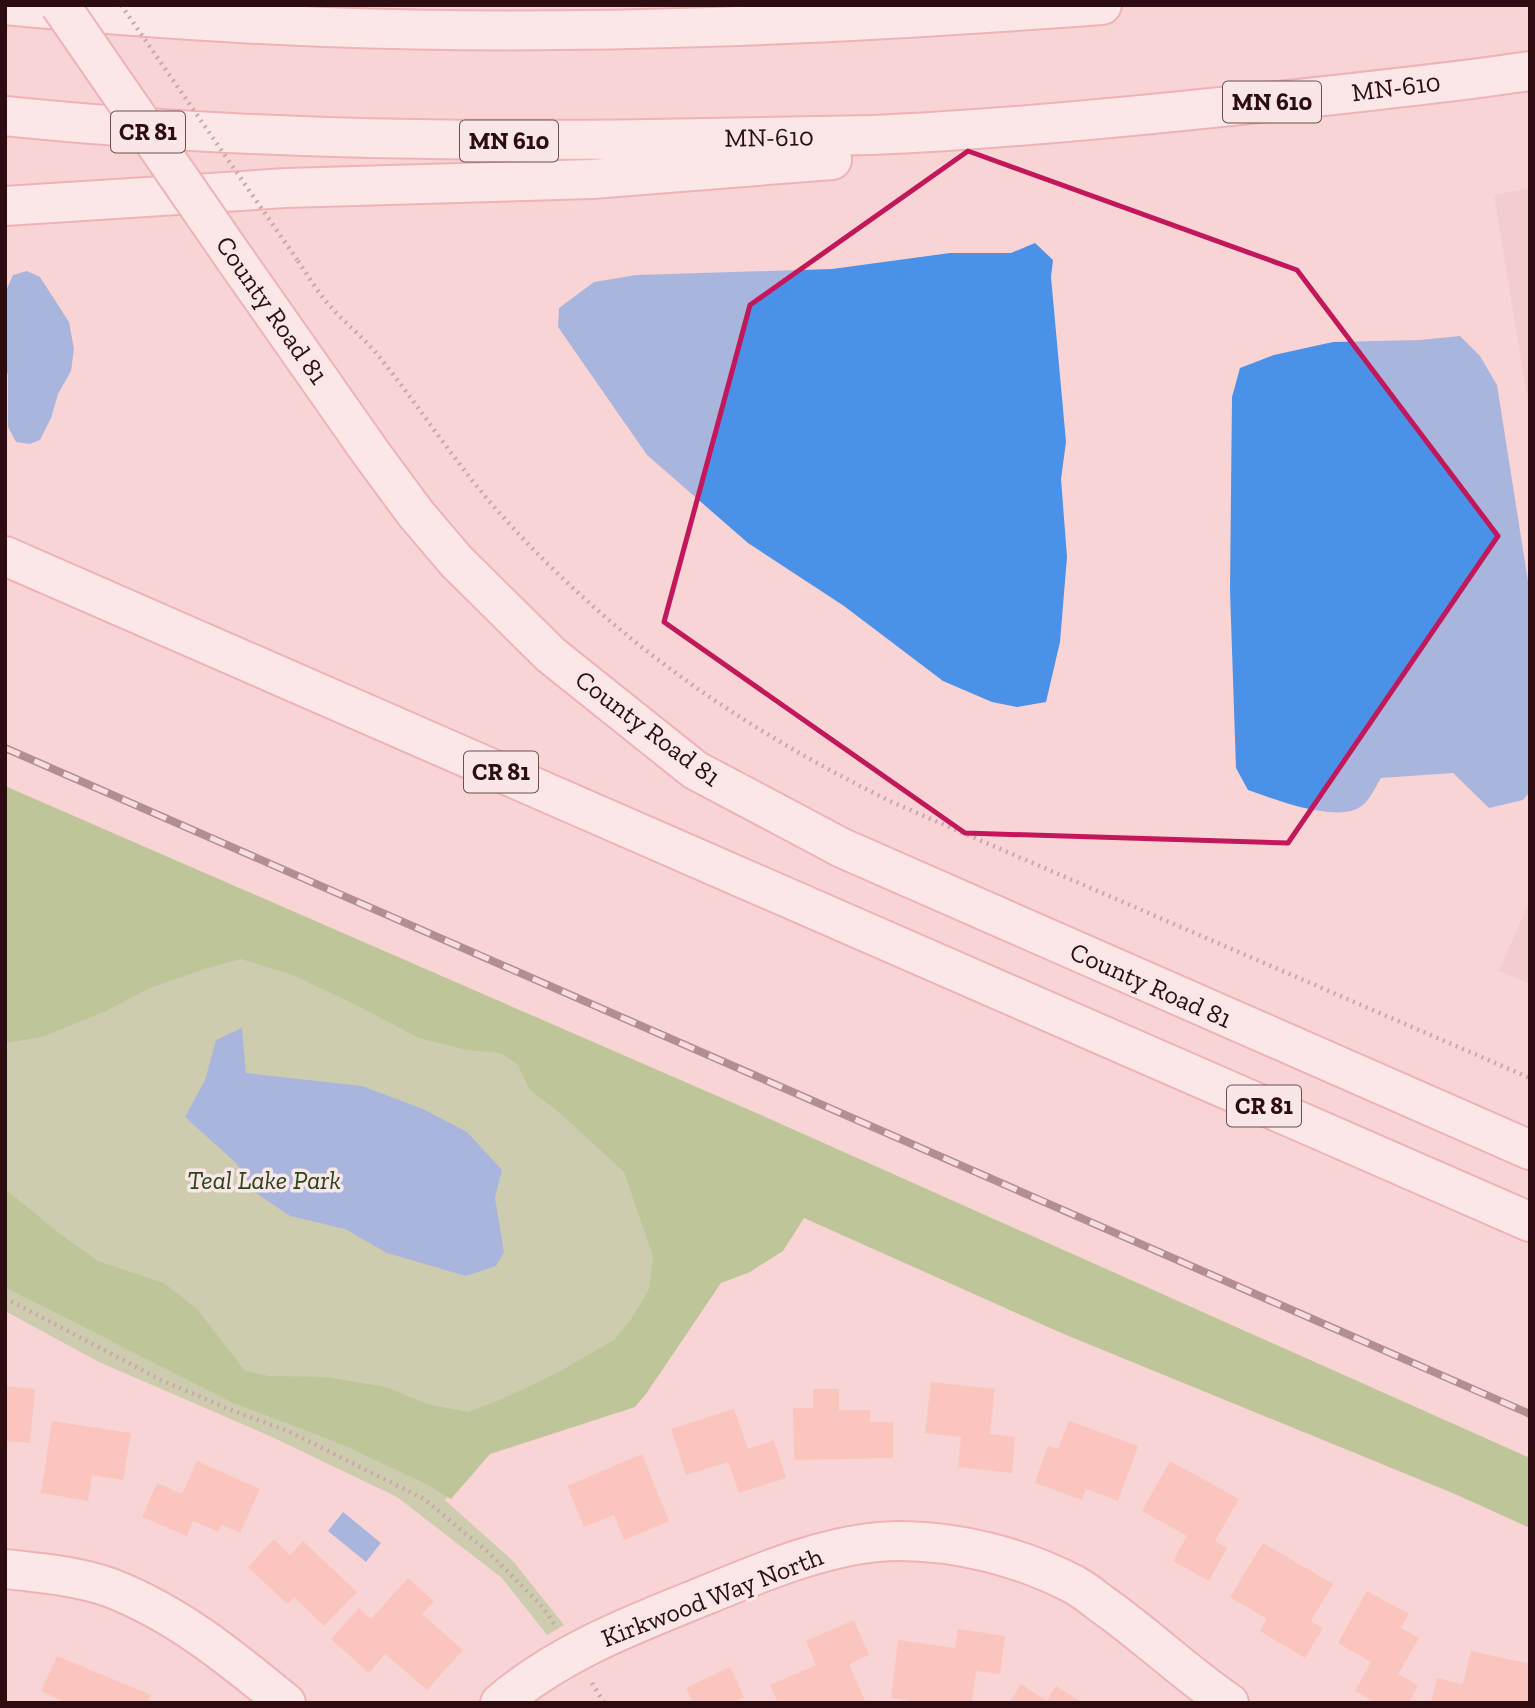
<svg xmlns="http://www.w3.org/2000/svg" width="1535" height="1708" font-family="'Zilla Slab',serif">
	<rect width="100%" height="100%" fill="#f9d4d5"/>
	<path fill="#ecc4c6" d="M1530 188V414L1494 195Z
		M1530 900V984L1499 971Z"/>
	<path fill="#98c381" d="M5 812 795 1161 635 1401 488 1448 445 1500 513 1561 564 1625 547 1635 502 1578 397 1497 272 1437 99 1362 5 1311Z"/>
	<path fill="#75b44f" d="M5 786 761 1115 1530 1458V1528L1455 1494 1059 1332 804 1218 783 1251 750 1272 721 1283 646 1394 635 1407 490 1454 451 1499 428 1485 341 1444 231 1402 5 1287V1189L60 1234 98 1261 164 1283 197 1309 245 1371 269 1376 326 1377 386 1387 427 1404 468 1412 502 1399 557 1373 614 1340 632 1318 649 1289 653 1256 624 1172 561 1114 529 1089 518 1065 501 1053 467 1050 419 1038 356 1005 293 975 241 959 204 969 150 988 106 1011 42 1037 5 1043Z"/>
	<path fill="#4b91e8" d="M1035 243 1053 260 1051 277 1066 442 1061 479 1067 557 1060 642 1046 702 1017 707 992 702 943 681 844 606 748 543 647 455 558 327 559 308 594 282 636 275 832 269 950 253H1011Z
		M27 271 40 277 69 322 74 349 71 371 58 394 51 418 40 440 30 444 16 442 8 427V375L5 367V293L13 275Z
		M1460 336 1480 356 1497 385 1530 594V792L1523 800 1489 808 1453 773 1381 778C1376 786 1370 799 1363 805 1339 825 1274 799 1248 790L1236 768 1230 591 1232 397 1240 368 1274 355 1333 342 1419 340Z
		M242 1028 246 1073 362 1086 423 1109 467 1132 502 1170 495 1198 504 1252 496 1266 466 1276 387 1253 345 1229 290 1216 256 1193 236 1163 185 1117 205 1080 216 1040Z
		M343 1512 381 1543 366 1562 328 1531Z"/>
	<path fill="#fbb3a0" d="M931 1382 995 1389 990 1434 1015 1437 1012 1473 958 1467 961 1437 925 1433Z
		M5 1386 35 1389 30 1443 5 1441Z
		M813 1389H839V1410H870V1422H893V1458L794 1460 793 1408H813Z
		M734 1409 748 1449 774 1440 786 1478 739 1493 728 1462 686 1475 671 1429Z
		M52 1421 131 1433 123 1480 92 1475 88 1501 41 1493Z
		M1069 1421 1138 1446 1118 1501 1086 1489 1082 1500 1035 1483 1048 1445 1058 1449Z
		M642 1454 669 1521 624 1540 614 1515 584 1527 567 1486Z
		M197 1461 260 1489 240 1533 222 1525 218 1532 193 1521 187 1536 142 1517 157 1483 182 1494Z
		M1170 1461 1239 1499 1215 1541 1227 1548 1209 1581 1173 1561 1187 1536 1142 1511Z
		M274 1539 290 1555 303 1541 357 1592 324 1626 294 1597 287 1604 248 1567Z
		M1263 1543 1333 1584 1311 1621 1323 1628 1305 1658 1260 1631 1267 1619 1230 1597Z
		M408 1578 434 1601 422 1614 463 1650 427 1690 385 1654 369 1673 331 1639 359 1608 371 1619Z
		M1367 1591 1409 1614 1401 1628 1419 1638 1398 1674 1418 1685 1409 1703H1376L1355 1691 1371 1662 1338 1643Z
		M854 1620 869 1655 849 1664 866 1703H778L770 1685 816 1665 806 1641Z
		M958 1629 1005 1636 1000 1674 976 1671 972 1703H923L891 1698 898 1640 955 1648Z
		M1471 1651 1530 1664V1703H1431L1437 1678 1463 1684Z
		M57 1656 151 1695 147 1703H67L41 1691Z
		M730 1667 744 1697 733 1703H693L686 1688Z
		M1021 1684 1047 1701 1056 1686 1083 1703H1009Z"/>
	<g fill="none" stroke-linecap="round" stroke-linejoin="round">
		<g stroke="#e18c93" stroke-width="42">
			<path id="minor" d="M5 1569C40 1573 78 1576 111 1588 178 1614 231 1658 286 1703
				M500 1703C562 1651 632 1625 706 1595 764 1571 835 1541 899 1541 958 1541 1021 1557 1073 1584 1084 1590 1094 1598 1103 1605 1147 1636 1185 1673 1229 1703"/>
		</g>
		<g stroke="#e18c93" stroke-width="42">
			<path id="highway" d="M5 5C111 15 218 23 325 27 584 37 844 24 1102 5
				M5 116C219 138 435 142 650 139 724 138 798 137 872 135 995 130 1118 118 1240 105 1337 95 1434 85 1530 71
				M5 206 286 188 592 179 832 160
				M235 259 371 453 416 514 456 561 551 655 695 770 842 848 1530 1150
				M5 556 1530 1222"/>
		</g>
		<path stroke="#937173" stroke-width="4.5" stroke-dasharray="2 5" stroke-linecap="butt" d="M298 261C307 274 315 288 325 300 341 320 361 335 377 354 420 407 457 466 503 517 616 642 743 729 894 803L1530 1078
			M5 1298 161 1380 226 1408 288 1431 424 1499 488 1552 540 1604 555 1625
			M592 1683 604 1703"/>
		<use href="#minor" stroke="#fff" stroke-width="38"/>
		<use href="#highway" stroke="#fff" stroke-width="38"/>
		<g stroke="#5c3b3e" stroke-width="8">
			<path id="rail" d="M5 748 1530 1414"/>
		</g>
		<use href="#rail" stroke="#f9e6e7" stroke-width="5" stroke-dasharray="16" stroke-linecap="butt"/>
		<g stroke="#e18c93" stroke-width="42" stroke-linecap="butt">
			<path id="highway-bridge" d="M60 5 235 259"/>
		</g>
		<path stroke="#937173" stroke-width="4.5" stroke-dasharray="2 5" stroke-linecap="butt" d="M121 5 298 261"/>
		<use href="#highway-bridge" stroke="#fff" stroke-width="38"/>
	</g>
	<path d="M0 0H1535V1708H0ZM968 151 1297 270 1498 536 1288 843 965 833 664 622 750 305Z" fill="#f9d4d5" fill-opacity=".55" fill-rule="evenodd"/>
	<path fill="none" stroke="#c2185b" stroke-width="5" stroke-linejoin="round" d="M968 151 1297 270 1498 536 1288 843 965 833 664 622 750 305Z"/>
	<g text-anchor="middle" stroke-width="7" stroke-linejoin="round" paint-order="stroke">
		<g fill="#f9e6e7" stroke="#6a4e51" stroke-width="2">
			<rect x="1223" y="81.5" width="98" height="41" rx="5"/>
			<rect x="111" y="111.5" width="74" height="41" rx="5"/>
			<rect x="460" y="120.5" width="98" height="41" rx="5"/>
			<rect x="464" y="751.5" width="74" height="41" rx="5"/>
			<rect x="1227" y="1085.5" width="74" height="41" rx="5"/>
		</g>
		<g font-size="24" font-weight="bold" fill="#2d0d11">
			<text x="1272" y="110">MN 610</text>
			<text x="148" y="140">CR 81</text>
			<text x="509" y="149">MN 610</text>
			<text x="501" y="780">CR 81</text>
			<text x="1264" y="1114">CR 81</text>
		</g>
		<g font-size="26" fill="#2d0d11" stroke="#f9e6e7">
			<text transform="translate(1396 87) rotate(-7)" y="9">MN-610</text>
			<text transform="translate(769 137) rotate(-1)" y="9">MN-610</text>
			<text transform="translate(272 310) rotate(55)" y="9">County Road 81</text>
			<text transform="translate(648 728) rotate(37)" y="9">County Road 81</text>
			<text transform="translate(1151 985) rotate(24)" y="9">County Road 81</text>
			<text transform="translate(712 1597) rotate(-21)" y="9">Kirkwood Way North</text>
		</g>
		<g font-size="26" font-style="italic" fill="#29431b" stroke="#f9e6e7">
			<text x="264" y="1189">Teal Lake Park</text>
		</g>
	</g>
	<rect width="1535" height="1708" fill="none" stroke="#2d0d11" stroke-width="14"/>
</svg>
